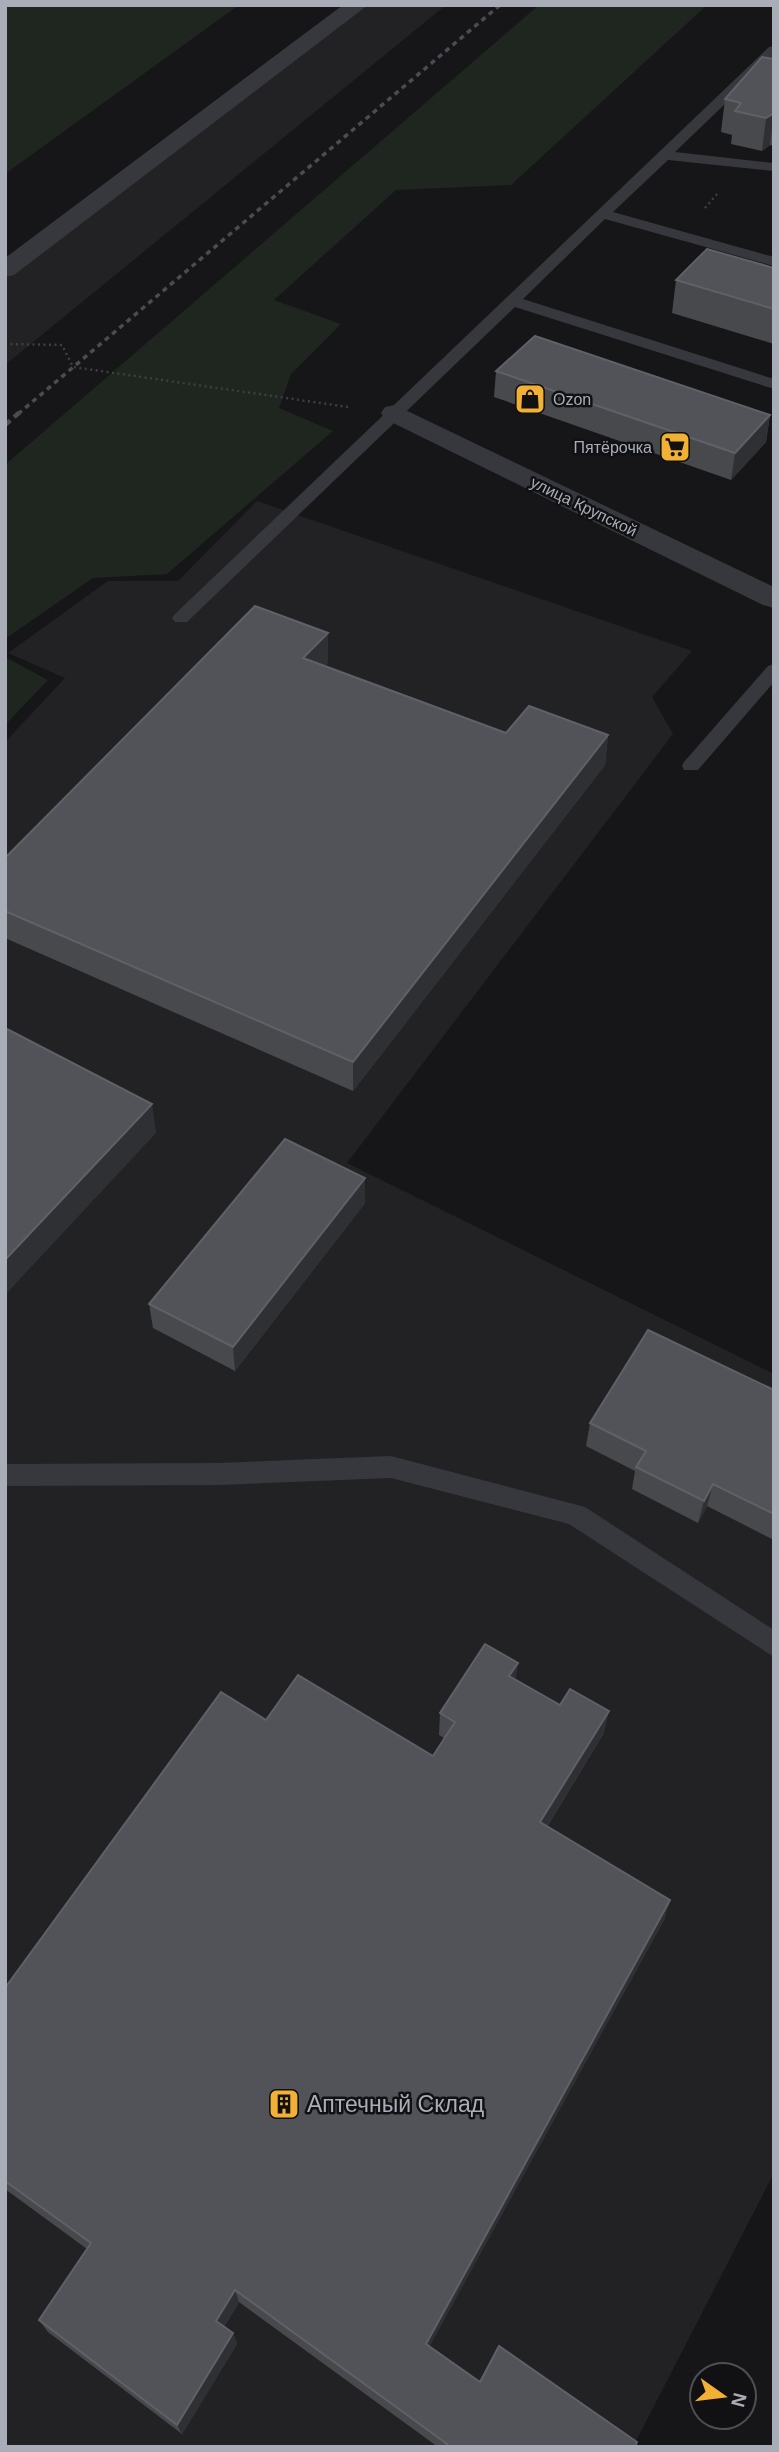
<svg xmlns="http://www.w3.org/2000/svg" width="779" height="2452" font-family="Arial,sans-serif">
	<rect width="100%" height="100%" fill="#161618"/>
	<path fill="#222225" d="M350 5H446L5 365V274Z
		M257 501 692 651 652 697 673 734 347 1163 774 1374V2173L633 2447H5V742L65 678 8 653 108 581H178Z"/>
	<path fill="#1e261f" d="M5 5H239L5 174Z
		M539 5H707L511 185 396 190 274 300 341 324 291 374 279 408 333 431 167 574 93 578 5 639V465Z
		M5 657 48 680 5 725Z"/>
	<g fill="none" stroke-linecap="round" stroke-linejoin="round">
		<path stroke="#3d3f44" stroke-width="2.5" stroke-dasharray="2 3.5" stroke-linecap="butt" d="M705 208 717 194
			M5 344 62 345 73 367 348 407"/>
		<path fill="#37383d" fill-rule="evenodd" d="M774 46V57L675 152 774 163V171L668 160 613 212 774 257V266L605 219 523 299 774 379V389L515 307 187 622H175L172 618 175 614 769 47Z
			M774 664V682L698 770H684L682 766 684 762 768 666Z
			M391 1456 585 1507 774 1630V1657L569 1524 391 1478 219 1485 5 1486V1464L219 1463Z"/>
		<path fill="#37383d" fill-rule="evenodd" d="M343 5H368L14 275 5 277V258Z
			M395 405 774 587V608L763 605 385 419 381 413 385 407Z"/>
		<path stroke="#4a4c52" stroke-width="3.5" stroke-dasharray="5 4.5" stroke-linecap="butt" d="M18 414 500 5"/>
		<path stroke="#4a4c52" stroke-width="4.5" stroke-dasharray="7 5" stroke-linecap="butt" d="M5 425 20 412"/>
	</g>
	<path fill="#47494d" d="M774 59V146L770 145 762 151 731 144 732 135 721 132 725 99Z
		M774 268V344L672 313 676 280Z
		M496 371 770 415 766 442 731 480 494 397Z
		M328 663 325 666 506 733 608 735 605 765 353 1091 5 938V858Z
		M365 1203 235 1371 153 1328 149 1304Z
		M774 1390V1540L707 1506 698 1523 632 1489 635 1471 586 1446 590 1423Z
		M516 1680 604 1733 547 1827 670 1900 664 1920 429 2346 480 2382 635 2447H438L239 2302 224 2327 233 2333 237 2344 182 2434 48 2332 39 2320 87 2249 5 2189V1988L266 1720 433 1756 444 1738 439 1735 440 1713Z"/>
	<path fill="#2f3033" d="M774 113 770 145 762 151 766 118Z
		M770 415 766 442 731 480 735 453Z
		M328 633V663L304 688 303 658Z
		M608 735 605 765 353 1091V1062Z
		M152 1104 156 1133 5 1295V1260Z
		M365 1178V1203L235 1371 233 1347Z
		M713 1484 707 1506 698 1523 704 1501Z
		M518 1663 515 1686 509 1676Z
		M609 1711 604 1733 537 1843 540 1822Z
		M670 1900 664 1920 425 2355 426 2344Z
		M235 2290 239 2302 220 2333 216 2321Z
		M233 2333 237 2344 182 2434 177 2425Z"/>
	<path fill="#525359" stroke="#5f6168" stroke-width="2" d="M762 57 774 59V113L766 118 735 111 741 103 725 99Z
		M707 249 774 268V309L676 280Z
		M535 336 770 415 735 453 496 371Z
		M255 606 328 633 303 658 506 733 529 706 608 735 353 1062 5 911V858Z
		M5 1028 152 1104 5 1260Z
		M285 1139 365 1178 233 1347 149 1304Z
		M648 1330 774 1390V1514L713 1484 704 1501 636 1467 646 1451 590 1423Z
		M485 1644 518 1663 509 1676 560 1705 570 1689 609 1711 540 1822 670 1900 426 2344 480 2382 499 2346 637 2442 635 2447H445L447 2444 235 2290 216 2321 233 2333 177 2425 39 2320 91 2243 5 2181V1988L221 1692 266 1720 298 1675 433 1756 455 1722 440 1713Z"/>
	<defs>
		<g id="shop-square" transform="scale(1.575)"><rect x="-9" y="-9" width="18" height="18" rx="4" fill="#f2b134" stroke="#111113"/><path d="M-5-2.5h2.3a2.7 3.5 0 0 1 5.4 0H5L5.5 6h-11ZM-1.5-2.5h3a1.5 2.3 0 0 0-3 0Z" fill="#111"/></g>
		<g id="supermarket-square" transform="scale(1.575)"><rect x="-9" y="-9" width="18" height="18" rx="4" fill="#f2b134" stroke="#111113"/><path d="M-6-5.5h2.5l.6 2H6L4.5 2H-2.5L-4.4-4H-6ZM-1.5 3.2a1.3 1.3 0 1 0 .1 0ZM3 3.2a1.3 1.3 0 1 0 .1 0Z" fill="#111"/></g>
		<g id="building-square" transform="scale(1.575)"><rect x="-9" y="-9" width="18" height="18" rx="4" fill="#f2b134" stroke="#111113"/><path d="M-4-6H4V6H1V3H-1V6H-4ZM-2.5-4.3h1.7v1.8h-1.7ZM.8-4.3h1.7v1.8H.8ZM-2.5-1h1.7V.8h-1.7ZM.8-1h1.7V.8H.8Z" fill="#111"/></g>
	</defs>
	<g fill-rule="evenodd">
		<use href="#shop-square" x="530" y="399"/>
		<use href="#supermarket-square" x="675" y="447"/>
		<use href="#building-square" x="284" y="2104"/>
	</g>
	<g text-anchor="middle" stroke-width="5" stroke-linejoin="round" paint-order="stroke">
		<g font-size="16" fill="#a8adb8" stroke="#111113" text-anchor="start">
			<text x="553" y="405">Ozon</text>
			<text x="652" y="453" text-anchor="end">Пятёрочка</text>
		</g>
		<g font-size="16" fill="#a8adb8" stroke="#111113">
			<text transform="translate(584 506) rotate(26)" y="6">улица Крупской</text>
		</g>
		<g font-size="23" fill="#a8adb8" stroke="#111113" text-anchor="start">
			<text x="307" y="2112">Аптечный Склад</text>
		</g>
	</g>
	<rect width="779" height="2452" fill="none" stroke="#a8adb8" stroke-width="14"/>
	<g transform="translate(723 2396) rotate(104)"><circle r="33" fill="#111113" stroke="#4d4f55" stroke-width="2"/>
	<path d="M0-5L12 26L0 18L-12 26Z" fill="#f2b134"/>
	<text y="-10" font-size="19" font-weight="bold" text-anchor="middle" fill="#a8adb8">N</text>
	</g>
</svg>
